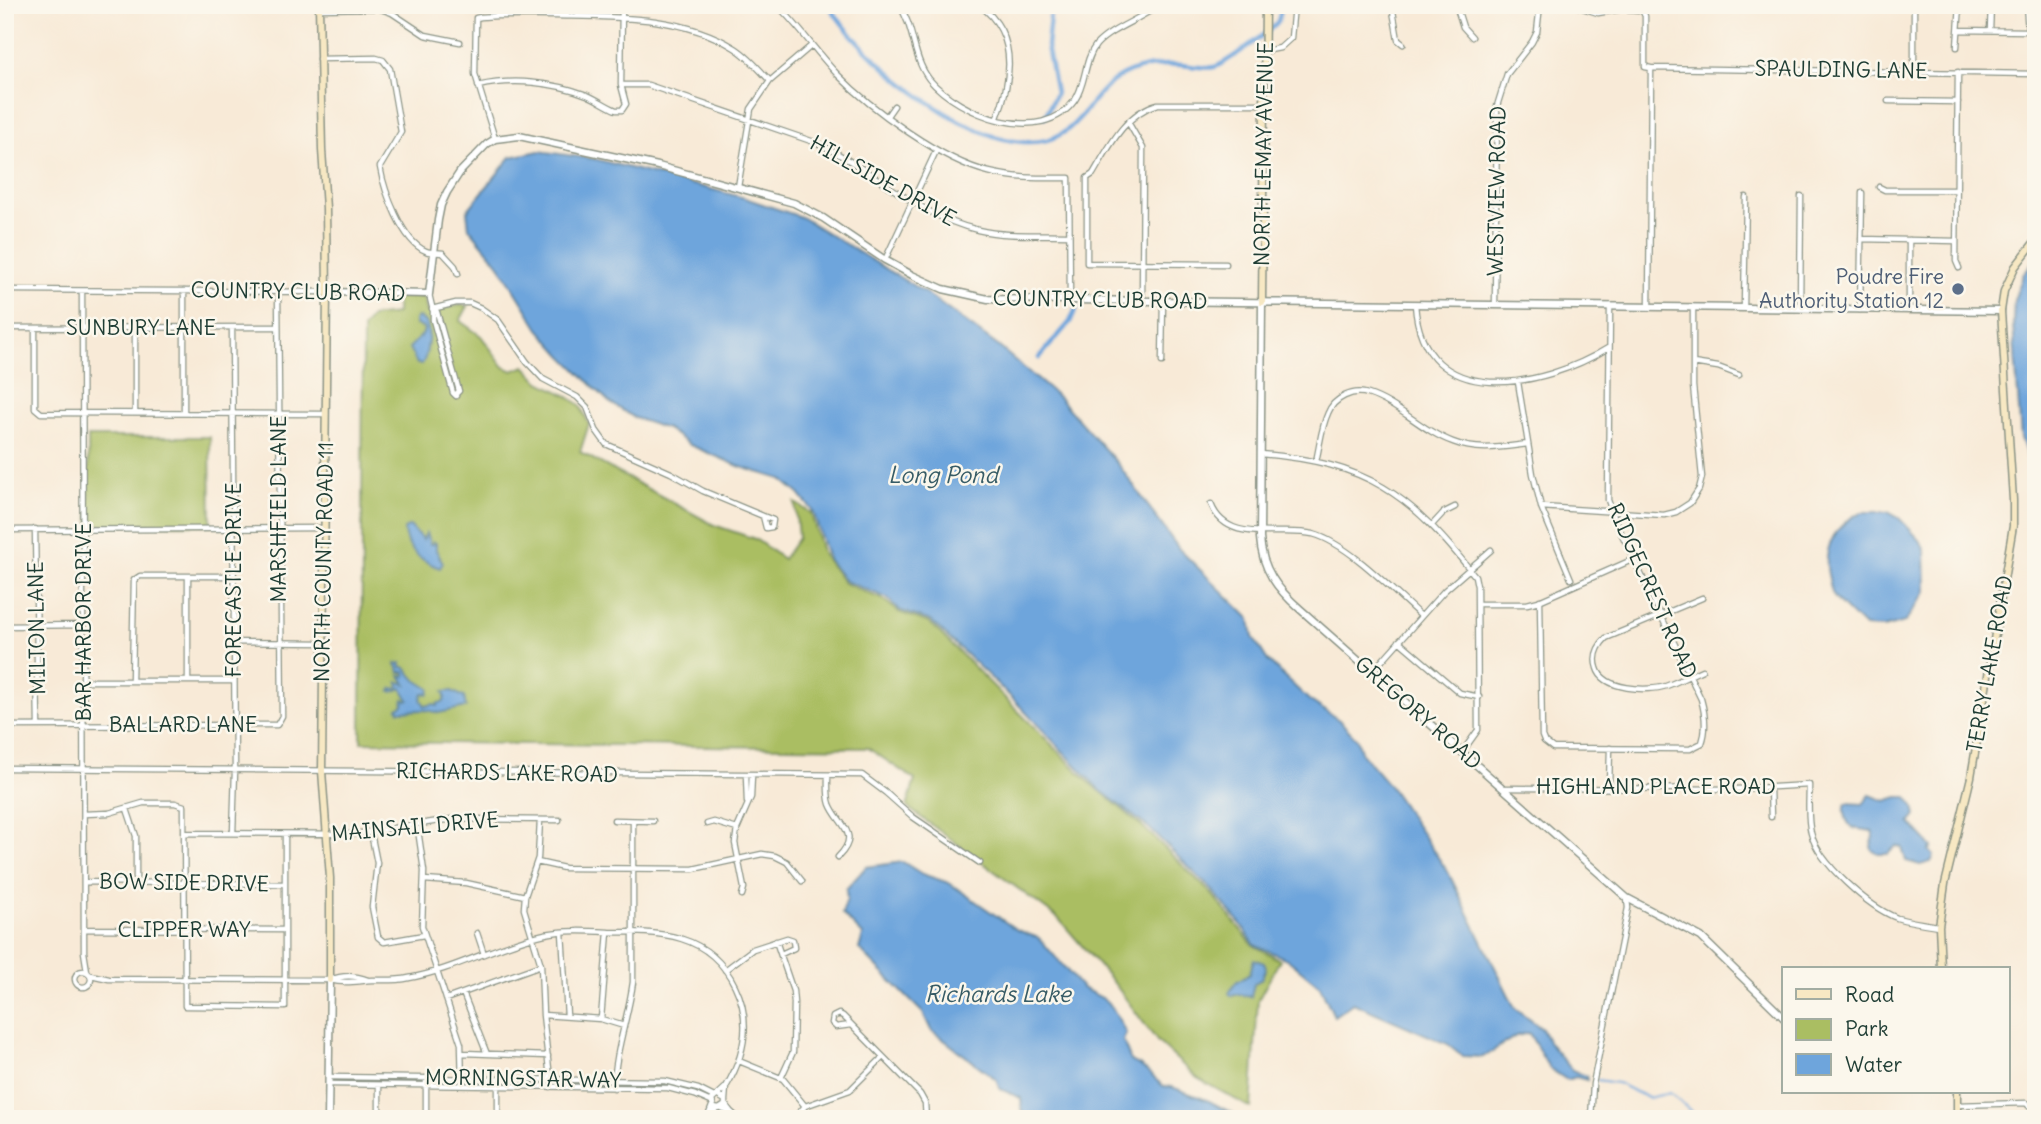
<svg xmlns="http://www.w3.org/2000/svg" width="2041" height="1124" font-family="Delius,sans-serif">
	<rect width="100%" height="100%" fill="#fbf7ec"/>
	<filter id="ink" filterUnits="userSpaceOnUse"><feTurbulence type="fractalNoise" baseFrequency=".0143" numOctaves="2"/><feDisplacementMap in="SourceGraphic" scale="14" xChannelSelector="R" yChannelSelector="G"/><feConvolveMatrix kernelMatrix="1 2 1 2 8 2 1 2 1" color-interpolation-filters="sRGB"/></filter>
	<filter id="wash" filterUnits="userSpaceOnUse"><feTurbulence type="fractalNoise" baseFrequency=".00686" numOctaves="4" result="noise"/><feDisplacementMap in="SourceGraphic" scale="28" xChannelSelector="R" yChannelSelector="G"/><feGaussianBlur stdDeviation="1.57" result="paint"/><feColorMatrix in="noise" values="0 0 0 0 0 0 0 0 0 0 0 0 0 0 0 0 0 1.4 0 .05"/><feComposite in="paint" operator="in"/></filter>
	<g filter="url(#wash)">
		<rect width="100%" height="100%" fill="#f8ead7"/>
		<path fill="#aabe62" stroke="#647e4b" stroke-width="2" d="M397 297H424L427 312 460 305 468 306 460 321 481 336 504 367 513 371 525 366 540 382 566 395 580 405 589 424 580 452 714 525 755 539 783 559 798 538 795 503 811 513 823 555 844 583 884 600 899 612 930 623 1088 781 1142 826 1212 894 1253 945 1280 960 1258 1000 1251 1108 1197 1078 1158 1042 1114 983 1058 918 907 807 915 780 868 748 361 742 363 328 371 317 397 314Z
			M88 437H210L211 525H89Z"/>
		<path fill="#6ea5dc" stroke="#467188" stroke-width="2" d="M539 151 595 159 745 198 801 217 924 292 998 346 1057 396 1118 464 1179 549 1250 619 1253 637 1268 661 1309 700 1339 720 1357 739 1362 754 1388 784 1448 872 1515 1008 1542 1029 1549 1043 1572 1070 1586 1076 1587 1080 1576 1077 1567 1080 1549 1068 1529 1033 1516 1036 1483 1057 1463 1056 1448 1044 1353 1003 1334 1016 1320 986 1287 959 1255 945 1240 923 1212 890 1149 828 1099 789 1014 700 931 621 899 610 887 598 845 581 828 559 813 511 799 494 781 479 741 467 690 445 667 429 635 418 609 402 562 355 539 329 498 263 469 228 467 211 511 157Z
			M2036 258V481L2021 438 2013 324 2014 300 2024 273Z
			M418 317C430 323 429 330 428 341 426 351 428 355 422 364H417L409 348 423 334 424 328 416 325 415 320Z
			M1862 512H1888L1899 518 1920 540 1925 550 1926 591 1905 622 1883 628 1864 627C1855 617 1839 606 1833 595 1831 591 1830 584 1829 579 1821 549 1835 524 1862 512Z
			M410 526 423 540 426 533 430 544H435L432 541 436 543V550L443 563 440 568C423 562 404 549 404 529Z
			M401 663V667H405L416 680 430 689 429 694 423 693 421 699 425 706 434 704 438 706V703L444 702 445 696 443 692 452 691 464 697 466 707 439 713 426 710 399 711 398 708 403 705 404 699 407 701 409 700 402 688 393 692 391 691 393 688 399 689 398 682 406 684 400 675 405 676V672H400L396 664Z
			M1870 795 1885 801 1898 797H1907L1914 806 1916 816 1910 823 1932 847 1929 850 1934 856 1931 862 1920 865 1906 861 1902 847 1896 846 1888 854H1878L1872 850 1871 846 1874 837 1872 831 1852 828C1846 822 1843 811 1846 803L1863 804Z
			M903 862 922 874 949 883 1017 930 1039 938 1082 988 1104 999 1112 1007 1126 1033 1123 1041 1131 1061 1141 1066 1163 1086 1172 1087 1209 1101 1243 1119H1028L1022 1111 1021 1098 1000 1089 996 1079 931 1030 923 1013 859 949 863 935 842 914 847 899 846 889 866 867Z
			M1254 959 1264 963 1266 968 1261 979 1254 984 1251 997 1239 994 1231 996 1229 993 1236 982 1250 973Z"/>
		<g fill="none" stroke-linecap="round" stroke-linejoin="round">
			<path stroke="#6ea5dc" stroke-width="2" d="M1597 1080 1617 1083 1648 1098 1670 1093 1700 1119"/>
			<path stroke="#6ea5dc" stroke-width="4.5" d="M829 5C861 57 961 140 1024 142 1085 145 1084 89 1130 72 1146 66 1165 64 1182 65 1192 66 1204 69 1214 67 1224 65 1273 29 1278 21 1280 16 1281 10 1281 5
				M2033 5 2036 18
				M1045 117 1056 93 1047 46 1050 17
				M1039 358 1070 322 1077 306
				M5 1115 8 1119"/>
		</g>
	</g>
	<g filter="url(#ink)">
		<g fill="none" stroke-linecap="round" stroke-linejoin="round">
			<g stroke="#8c9486" stroke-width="7">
				<path id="minor" d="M777 5C799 26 816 52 837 74 871 109 942 161 989 172 1015 179 1043 178 1069 178L1070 300
					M899 5C915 28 912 57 929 79 959 115 1042 147 1075 100 1086 84 1084 60 1096 45 1110 29 1141 19 1159 5
					M979 5C1018 33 1012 79 997 118
					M1392 5 1398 40 1403 44
					M1456 5 1463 27 1472 37
					M1573 5 1598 13 1623 9 1642 10 1645 16V67L1651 68 2036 74
					M2026 5 2028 31 2036 44
					M319 9 378 8 392 13 425 35 460 42
					M497 16V5
					M1959 30 2028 31
					M1990 30 1991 5
					M1957 47 1960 5
					M1265 51 1280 48 1291 38 1294 5
					M319 59 376 58 383 60 390 69 401 132 380 167C384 190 402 242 426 251 430 253 438 252 443 253L455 266 458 274
					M1914 72V5
					M1958 72 1956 261 1959 268
					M2034 74 2036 87
					M621 85H648L817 143C872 168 917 216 978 230 1007 237 1039 234 1069 235
					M478 86C513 78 553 82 587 95 597 99 606 106 616 110H622L626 104 621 85 622 5
					M1888 101 1958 102
					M887 116 894 106
					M1128 122 1143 148 1142 301
					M495 139 475 74 476 18 481 17C506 15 531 16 556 16 615 17 682 15 735 48 748 56 759 69 770 81
					M738 187 751 109 770 81 811 46
					M1879 187 1885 190H1957
					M1861 239 1956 241
					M885 260 936 151
					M1226 264 1087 263V178L1093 174C1109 147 1125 113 1158 104H1264
					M5 290 327 292
					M82 291 84 952 87 971
					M184 291V413
					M429 294 433 311 437 312 459 391 456 394
					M1415 304C1422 413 1544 388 1608 348
					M1495 305 1497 106 1507 74 1532 42 1537 32 1540 5
					M1649 307 1651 68
					M1744 308 1746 197
					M432 309 456 303H470L481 308 498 320 527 362 543 379 577 397 587 407 596 430 606 444 671 473 703 491 763 516 766 528 772 527 773 520 763 516
					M1800 309 1801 196
					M1860 310 1862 193
					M1909 310V240
					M433 311V320L453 393 456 396
					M5 328 278 327
					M35 328V408L41 413 326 414
					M135 328V413
					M232 328 235 771 233 833
					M1162 362 1163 301
					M1693 363 1718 367 1739 375
					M1518 382 1533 474 1541 507 1571 579
					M1261 454C1367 463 1410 493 1475 576L1477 586 1478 730 1463 751
					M1316 461C1320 445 1321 428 1328 413 1334 398 1353 389 1368 394 1399 404 1422 431 1453 442 1478 452 1502 447 1528 444
					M1211 504C1227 546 1280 526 1313 534 1349 544 1393 591 1421 616
					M1541 507 1664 515 1676 512 1690 503 1699 489 1702 477 1693 386V307
					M1432 525 1443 513 1455 507
					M35 529 38 726
					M5 530 324 528
					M188 576V681
					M1540 600 1542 736 1544 741 1553 748 1690 749 1702 743C1707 729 1705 713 1701 699L1615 520 1608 500 1610 306
					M1478 604H1527L1539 601 1634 559
					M5 626 83 625
					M1399 641 1460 693 1479 697
					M234 642 324 643
					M1702 670C1690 675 1678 682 1666 686 1648 692 1603 690 1597 668 1593 656 1598 646 1606 638L1702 598
					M1372 672 1444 591 1491 550
					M84 681H234
					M132 681 134 580 140 576H234
					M5 726 277 725 282 716 278 292
					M5 768 862 775 886 793 913 817 980 863
					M746 775 747 802
					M828 775C828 785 827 795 830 804 838 825 862 833 838 857
					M1609 787 1610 748
					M1504 788 1737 789 1809 785C1809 801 1807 818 1811 833 1818 863 1869 907 1897 918 1910 922 1925 924 1939 926
					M1770 789 1771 817
					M127 809 136 836V882
					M84 814 109 813 143 803H175L184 806 185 1006 285 1007V835
					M540 820 538 858 525 896 524 909 541 965 543 1015 551 1087
					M614 820 653 821
					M417 823 424 871 422 926 461 1044 462 1085
					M707 824 714 822 737 829
					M186 833 355 834 452 819 559 820
					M371 833 377 863 372 907 378 937 384 942 424 935
					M537 862 564 868 693 869 762 854 775 856 787 862 802 881
					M424 880 466 883 525 896
					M84 882 285 884
					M742 895 744 888 735 843 737 829 751 797 752 775
					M84 929 285 930
					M562 932 567 1016
					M477 933 484 954
					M776 941 793 991 794 1003 793 1052 781 1078
					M725 970 753 949 787 938 793 940 794 948 781 954
					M75 979a8 8 0 1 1 16 0a8 8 0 1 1-16 0Z
					M91 975 109 979 330 980C345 984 357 981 372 980 384 980 396 981 409 978 455 970 498 944 545 934 565 930 587 931 608 932 660 932 709 932 735 986 752 1021 745 1055 726 1087
					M330 980C342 975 355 975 368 980
					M463 993 487 1054
					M446 999 541 965
					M543 1015 601 1019 624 1026
					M601 1019 608 932
					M851 1025 836 1027 832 1023 833 1017 839 1014 843 1016 920 1094 925 1103 926 1119
					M463 1053 548 1056
					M739 1061 783 1079 805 1106
					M329 1077 665 1081 698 1089 714 1097
					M329 1084 668 1088 695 1095 711 1102
					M614 1088C615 1050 628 1019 633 982V821
					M718 1096 725 1100V1105L719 1109 714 1108 712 1100 726 1087 725 1100
					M1957 1105 2026 1103 2031 1108 2033 1119
					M712 1106 707 1119 716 1110
					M722 1109 731 1112 725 1104
					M731 1112 739 1119
					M379 1119V1085
					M426 1119V1078
					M498 1119V1086
					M794 1119 805 1106 850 1090 883 1057
					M1591 1119 1593 1084 1628 908 1627 899"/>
			</g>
			<g stroke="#8c9486" stroke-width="9">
				<path id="tertiary" d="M327 292 429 294 438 220 441 205 447 192 460 172 487 144 495 139 519 136 658 166 794 203 823 218 885 260 912 275 943 289 988 299 2001 311
					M1262 302 1260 538C1262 569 1277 589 1300 609L1627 898 1701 937 1784 1018
					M328 1119 330 980"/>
			</g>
			<g stroke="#8c9486" stroke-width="9">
				<path id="secondary" d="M319 5 322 150 326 208 327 292 322 771 330 878V980
					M1262 302 1265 5
					M1941 968 1939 926 1945 884 1971 777 2013 526V500L2001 311 2004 291 2015 267 2036 240
					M1957 1091V1119"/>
			</g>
			<use href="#minor" stroke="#fff" stroke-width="4.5"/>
			<use href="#tertiary" stroke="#fff" stroke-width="6"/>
			<use href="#secondary" stroke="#f7e8c3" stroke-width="6"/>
		</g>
	</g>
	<circle fill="#5c6f8a" stroke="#fbf7ec" stroke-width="2.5" cx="1958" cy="289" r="7"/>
	<g text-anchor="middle" stroke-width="5" stroke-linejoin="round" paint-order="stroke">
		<g font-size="21" fill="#1f3d34" stroke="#fbf7ec">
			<text transform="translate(1841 70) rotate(1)" y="7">SPAULDING LANE</text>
			<text transform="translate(1264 154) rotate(-89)" y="7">NORTH LEMAY AVENUE</text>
			<text transform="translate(883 181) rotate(29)" y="7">HILLSIDE DRIVE</text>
			<text transform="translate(1497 191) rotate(-89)" y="7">WESTVIEW ROAD</text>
			<text transform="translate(298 292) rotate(1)" y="7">COUNTRY CLUB ROAD</text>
			<text transform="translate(1100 300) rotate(1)" y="7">COUNTRY CLUB ROAD</text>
			<text x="141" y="335">SUNBURY LANE</text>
			<text transform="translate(279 509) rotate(-90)" y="7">MARSHFIELD LANE</text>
			<text transform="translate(324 562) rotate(-89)" y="7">NORTH COUNTY ROAD 11</text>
			<text transform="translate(234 580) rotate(-90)" y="7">FORECASTLE DRIVE</text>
			<text transform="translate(1652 591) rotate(66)" y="7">RIDGECREST ROAD</text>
			<text transform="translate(84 622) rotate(-90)" y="7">BAR HARBOR DRIVE</text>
			<text transform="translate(37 628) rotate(-91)" y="7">MILTON LANE</text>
			<text transform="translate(1990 664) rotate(-80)" y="7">TERRY LAKE ROAD</text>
			<text transform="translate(1418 713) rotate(41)" y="7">GREGORY ROAD</text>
			<text x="183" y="732">BALLARD LANE</text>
			<text transform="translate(507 773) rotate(1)" y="7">RICHARDS LAKE ROAD</text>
			<text x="1656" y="794">HIGHLAND PLACE ROAD</text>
			<text transform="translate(415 827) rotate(-5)" y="7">MAINSAIL DRIVE</text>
			<text transform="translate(184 883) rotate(1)" y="7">BOW SIDE DRIVE</text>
			<text x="184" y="937">CLIPPER WAY</text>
			<text transform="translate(523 1079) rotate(1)" y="7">MORNINGSTAR WAY</text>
		</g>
		<g font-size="21" fill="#4e5e75" stroke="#fbf7ec" text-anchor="end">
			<text x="1944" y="284">Poudre Fire<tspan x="1944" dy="24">Authority Station 12</tspan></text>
		</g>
		<g font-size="23" font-style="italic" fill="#375c66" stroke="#fbf7ec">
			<text x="943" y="483">Long Pond</text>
			<text x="998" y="1002">Richards Lake</text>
		</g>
	</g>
	<rect width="2041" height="1124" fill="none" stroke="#fbf7ec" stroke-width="28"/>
	<rect x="1782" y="967" width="228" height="126" fill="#fbf7ec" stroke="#a3ada2" stroke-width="2"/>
	<rect x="1796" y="989" width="35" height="10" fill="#f7e8c3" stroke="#a3ada2" stroke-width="2"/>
	<text x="1845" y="1002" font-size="21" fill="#1f3d34">Road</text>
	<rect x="1796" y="1019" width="35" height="21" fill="#aabe62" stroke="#a3ada2" stroke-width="2"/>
	<text x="1845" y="1036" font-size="21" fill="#1f3d34">Park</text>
	<rect x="1796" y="1054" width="35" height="21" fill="#6ea5dc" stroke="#a3ada2" stroke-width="2"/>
	<text x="1845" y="1072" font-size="21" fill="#1f3d34">Water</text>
</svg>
